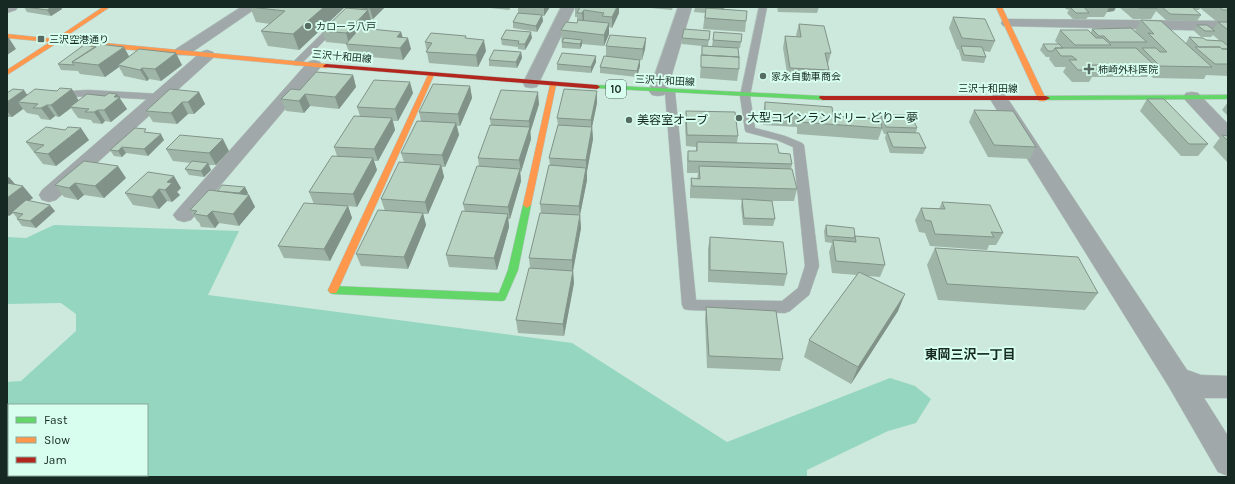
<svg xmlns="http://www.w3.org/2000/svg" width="1235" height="484" font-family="Karla,'Noto Sans JP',sans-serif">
	<rect width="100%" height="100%" fill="#cde8dd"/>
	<path fill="#94d6bf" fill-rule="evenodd" d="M54 225 239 231 208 295 572 343 727 442 890 378 915 386 931 399 916 423 888 431 807 470V477H7V382L21 381 76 331V314L61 303 7 304V237L26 238ZM9 405H147V475H9Z"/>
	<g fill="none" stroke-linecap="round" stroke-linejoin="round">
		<g stroke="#afc3bb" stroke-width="1">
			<path id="lane" d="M349 7H358L300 65H294L292 63 294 61Z
				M759 7H767L750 96 755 128 785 136 802 143 804 145 819 266 809 295 790 311 785 313 689 310 684 309 682 305 665 92 666 90H674L675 92 696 300 782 301 798 288 805 266 793 147 777 140 746 132 745 130 740 96Z
				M88 90 160 94 165 97 160 100 88 96 58 98 53 95 58 92Z"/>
		</g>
		<g stroke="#afc3bb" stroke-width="1">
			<path id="street" d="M7 7H18L16 10 7 13Z
				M241 7H258L188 55H176L174 52 176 49Z
				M561 7H575L539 83 537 87 531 88 525 87 523 83Z
				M678 7H692L667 91 664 95 658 96 652 95 649 91Z
				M1008 19 1228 21V31L1003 26 1001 23 1003 20Z
				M207 50 213 52 215 55 213 58 56 200 49 202 42 200 39 195 42 190 201 52Z
				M314 60 320 62 322 65 320 68 191 220 184 222 177 220 173 215 177 210 308 62Z
				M1192 92 1198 93 1228 124V141L1221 139 1186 101 1183 97 1186 93Z
				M999 94 1005 95 1008 99 1187 370 1201 375 1228 376V398H1204L1228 436V476L1218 472 1169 387 990 99 993 95Z"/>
		</g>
		<g stroke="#afc3bb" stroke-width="1">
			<path id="fast" d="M597 85 823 96 827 98 823 100 595 88V86Z
				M1228 95V99L1046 100 1042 98 1046 96Z
				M527 202 531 205 518 270 505 300 502 301 333 294 330 293 328 290 330 287 333 286 499 293 508 270 523 205Z"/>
		</g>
		<g stroke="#afc3bb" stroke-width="1">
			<path id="slow" d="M103 7H110L62 39 326 64 329 66 326 68 57 43 7 75V70L50 42 7 38V34L55 39Z
				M996 7H1002L1046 99 1045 101H1039L1038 99Z
				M431 73 434 75 338 290 336 293H330L328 290 428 75Z
				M553 83 556 85 531 205 527 208 523 205 550 85Z"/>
		</g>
		<g stroke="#afc3bb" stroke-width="1">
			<path id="jam" d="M326 64 597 85 600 87 597 89 324 67 323 66Z
				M820 96H1046L1050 98 1046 100H823L819 98Z"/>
		</g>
		<use href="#lane" fill="#a1a8a9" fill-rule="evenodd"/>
		<use href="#street" fill="#a1a8a9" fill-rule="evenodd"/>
		<use href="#fast" fill="#63d668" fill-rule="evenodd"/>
		<use href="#slow" fill="#ff974d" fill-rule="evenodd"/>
		<use href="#jam" fill="#b3261e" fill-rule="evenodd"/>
	</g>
	<path fill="#9eb5a7" d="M24 7H61L62 9 51 16 27 12Z
		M250 7H345L299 50 268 46 261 31 270 24 256 22Z
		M348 7H385L373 19H371V21L364 29 401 32 403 38 411 49 403 60 350 55 346 44 326 42 322 31 349 8Z
		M481 7H511L509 10Z
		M518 7H550L544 16H542L543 21 537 32 513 28V22L518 13Z
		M575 7H619V13L612 28 609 27V34L604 46 582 44V45L580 49 562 48 561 30 577 23V17H575Z
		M640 7H673L672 10Z
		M695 7H724V9L746 21 745 32 703 29 705 13 694 12Z
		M777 7H819L817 13 778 12Z
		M1064 7H1116L1114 11 1107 12 1104 17H1088L1086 19H1073L1067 13 1069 10 1066 9Z
		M1119 7H1228V21H1216L1200 8 1199 10H1195L1201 15 1197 21 1166 20 1156 11 1151 19H1133Z
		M953 17 995 41 990 52 984 51 986 57 984 63 962 61 959 51V50L957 49 949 28Z
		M1141 20 1186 43 1189 37 1206 40 1220 41 1213 35 1211 37H1201L1194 31 1197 25 1213 29 1218 22H1228V76L1206 75 1204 79 1153 78 1149 74 1147 77H1092L1089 82H1072L1063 72 1066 67H1055L1049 59 1050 57H1046L1040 50 1043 44H1058L1055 41 1060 30 1091 32 1092 29 1135 31Z
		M799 24 831 53 828 64 829 70 826 81 788 79 783 48 785 36 797 37 796 35Z
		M710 31 708 46H712L714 32 741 42 740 48H738L739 69 737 81 700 78 702 46 682 44V38Z
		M532 38 525 50 518 49V47L502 45 501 39Z
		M646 38 645 49 642 60H640V66L637 77 600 73V67L606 57V46Z
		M467 39 486 51 478 67 429 63 425 42Z
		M521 52 522 58 517 68 489 66V60Z
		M129 57 182 65 161 81 149 79 147 81 124 76 119 67 105 77 80 74 78 71 61 70 58 64Z
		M596 62 591 73 557 70V64Z
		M353 75 356 87 339 109 310 106 304 113 286 111 281 99Z
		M470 86 472 98 460 126H457L459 135 445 167H442L444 177 428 214H423L426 225 408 269 361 266 356 254 385 211 381 199 404 162 401 153 421 121 419 112Z
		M199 92 205 104 194 114H188L177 124 153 122 146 111Z
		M7 93 79 100 117 94 127 109 111 122 105 121 102 124 93 123 91 120 78 118 71 108 59 117 55 116 50 120 41 119 38 115 27 113 23 109 12 117H7Z
		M413 93 398 121H393L395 130 378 161H374L377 170 357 207 348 206 352 218 330 261 284 258 278 246 314 204 309 192 337 156 334 147 360 116 357 107Z
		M1147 99 1208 144 1198 156H1181L1140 111Z
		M765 102 833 116 879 119 881 115 917 128 916 133 926 148 923 154 890 153 885 138 886 134H884L882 129 878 140 797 134V127L763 125V114Z
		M1228 102V116L1222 110Z
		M597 103 592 127 593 139 587 171V180L580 215 581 228 573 271 574 283 564 336 518 333 516 320 530 268 529 258 541 213 540 204 550 165 549 158 558 126 557 118Z
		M539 104 530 133 531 139 521 172H520L521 181 510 219H508L509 227 497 270 449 267 446 255 465 212 463 204 479 167 478 158 491 126 490 119Z
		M974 110 1036 147 1030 159 988 157 969 122Z
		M686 111 738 136 737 143 779 153 792 164 791 169 797 189 794 201H772L775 219 773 226 743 225 741 206 742 200 690 198V191L691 178 697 179 698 173H687V163L688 151H696V147L686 146 685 123Z
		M148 132 164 140 148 156 126 153 122 157 114 156 110 150Z
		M1222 135 1228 136V163L1213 147Z
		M89 140 56 166 43 164 26 142Z
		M166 149 229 151 216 165H209L211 170 204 177 189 175 185 169 191 163 173 161Z
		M148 172 181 188 177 192 180 195 172 202 167 201 159 209 133 205 125 193Z
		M7 176 15 184 33 198 29 201 55 211 36 228 22 226 17 219 18 218H17L13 213 9 216 7 215Z
		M126 178 104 198 84 195 78 200 64 197 55 185Z
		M245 187 248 193 247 194 249 195 255 207 239 226 219 223 215 228 201 227 199 222H198L190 210 217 191Z
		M942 202 1003 233 996 245H989L987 250 930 246 925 233 919 232 915 220 921 208 939 209Z
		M826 225 855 236 885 265 880 277 868 276 898 311 851 384 804 357 809 340 857 275 832 273 829 252 832 243 825 242 824 231Z
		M710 237 787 274 784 286 708 282V249Z
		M935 248 1098 293 1085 310 938 300 927 265Z
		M706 307 783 359 780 371 707 368 705 319Z"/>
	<path fill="#819388" d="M52 7H61L62 9 51 16 47 10Z
		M324 7H345L299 50 293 34Z
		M371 7H385L373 19 370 9Z
		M544 7H550L544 16Z
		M617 7H619V13L612 28V17Z
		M1109 7H1116L1114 11 1107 12Z
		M368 10 371 21 349 44 346 33Z
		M584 10V21L583 24 582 13Z
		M542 15 543 21 537 32 536 26Z
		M609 23V34L604 46V35Z
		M401 32 404 43 397 37Z
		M531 32 532 38 525 50V44Z
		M7 35 16 49 7 55Z
		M408 38 411 49 403 60 400 48Z
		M646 38 645 49 642 60 643 49Z
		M484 40 486 51 478 67 476 55Z
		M582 40V45L580 49V44Z
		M124 47 130 58 118 65 119 67 105 77 98 65Z
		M521 52 522 58 517 68 516 62Z
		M176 53 182 65 161 81 155 69Z
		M596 56V62L591 73V67Z
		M640 60V66L637 77V71Z
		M142 68 149 79 147 81 140 70Z
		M353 75 356 87 339 109 335 97Z
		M410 82 413 93 398 121 395 109Z
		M470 86 472 98 460 126 458 114Z
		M72 89 79 101 70 107 71 108 59 117 51 105Z
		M24 90 32 102H18L23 109 12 117 7 111V102Z
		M597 91V103L592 127 593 139 587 171V180L580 215 581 228 573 271 574 283 564 336 563 324 572 272V260L580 218 579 206 586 169V160L591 131V120Z
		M199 92 205 104 194 114 188 102Z
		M538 92 539 104 530 133 529 121Z
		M117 94 127 109 111 122 104 110 114 97Z
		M305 94 310 106 304 113 299 101Z
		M182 102 188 114 177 124 171 113Z
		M47 105 55 116 50 120 41 108Z
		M98 110 105 121 102 124 94 112Z
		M392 118 395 130 378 161 374 149Z
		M456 123 459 135 445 167 442 155Z
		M530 127 531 139 521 172 519 160Z
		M81 128 89 140 56 166 48 154Z
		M161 134 164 140 148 156 144 149Z
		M223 139 229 151 216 165 209 153Z
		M122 147 126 153 122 157 118 151Z
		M373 158 377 170 357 207 353 194Z
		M208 163 211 170 204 177 201 171Z
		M441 165 444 177 428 214 425 202Z
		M118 166 126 178 104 198 95 186Z
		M520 169 521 181 510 219 508 207Z
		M174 176 181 188 177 192 180 195 172 202 165 190 167 182Z
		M9 177 19 189 7 188V178Z
		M75 183 84 195 78 200 69 188Z
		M23 186 33 198 14 212H12L13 213 9 216 7 213V198Z
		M245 187 248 193 241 201 238 195Z
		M159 189 167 201 159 209 152 197Z
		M249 195 255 207 239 226 233 214Z
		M50 205 55 211 36 228 30 221Z
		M348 206 352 218 330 261 324 249Z
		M212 211 219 223 215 228 207 216Z
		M423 213 426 225 408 269 404 257Z
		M508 214 509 227 497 270 494 258Z
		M905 294 898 311 851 384 858 367Z"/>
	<path fill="#b8d2c2" stroke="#819388" d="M26 7H52L47 10Z
		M250 7H324L293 34 261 31 285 11Z
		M355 7H371L370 9Z
		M580 7H617L612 17 602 16 604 13 584 10 582 13H577Z
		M707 7H724V8Z
		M1070 7H1084L1089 13H1076Z
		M1138 7H1157L1158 8H1139Z
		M1162 7H1192L1201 15 1170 14Z
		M1219 7H1228V10H1223Z
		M346 8 368 10 346 33 322 31Z
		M706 8 747 11 746 21 705 18Z
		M518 13 542 15 536 26 513 22Z
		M953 17 985 19 995 41 962 38Z
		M578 20 609 23 604 35 561 30 566 22 577 23Z
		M1141 20 1161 21 1212 67 1160 66 1142 48H1156L1160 52H1167L1148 33 1154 34Z
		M1218 22H1228V30Z
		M799 24 824 26 831 53H825L829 70 790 68 785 36 801 37Z
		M1197 25H1207L1215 31H1205Z
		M360 28 401 32 397 37 408 38 400 48 346 44Z
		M1131 28 1147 42H1110L1104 36H1099L1092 29Z
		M684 29 710 31 709 40 682 38Z
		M506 30 531 32 525 44H518L519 41 501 39Z
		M1060 30H1088L1096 38H1103L1111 45H1075Z
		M714 32 742 34 741 42 713 40Z
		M431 33 466 36 465 38 484 40 476 55 426 52 432 43 425 42Z
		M610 35 646 38 643 49 606 46Z
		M1189 37 1203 38 1206 40 1222 41 1228 46V49H1222L1220 47H1199Z
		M564 38 582 40 580 44 562 42Z
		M99 44 124 47 98 65 72 62Z
		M1043 44H1059L1063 48H1055L1053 51H1048Z
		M84 45 96 47 72 62 74 65 58 64Z
		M702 46 738 48 739 58V57L702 55Z
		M961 46 982 47 986 57 964 55Z
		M1195 47H1220L1222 49H1228V64H1215Z
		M1055 48H1136L1154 65H1091L1096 70H1078L1069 60H1077L1072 56H1061Z
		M139 49 176 53 155 69 142 68 140 70 118 65Z
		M494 50 521 52 516 62 489 60Z
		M562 53 596 56 591 67 557 64Z
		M701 55 739 57V69L701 67Z
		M604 56 640 60 637 71 600 67Z
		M316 72 353 75 335 97 305 94 299 101 281 99 291 89 300 90Z
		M374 80 410 82 395 109 357 107Z
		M433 84 470 86 458 114 419 112Z
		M60 88 72 89 51 105H47L41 108H33L38 104 18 102 35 89 57 91Z
		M13 89 24 90 7 102V93Z
		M170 89 199 92 188 102H182L171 113 146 111Z
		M564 89 597 91 591 120 557 118Z
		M501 90 538 92 529 121 490 119Z
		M109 93 117 94 114 97H120L104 110H98L94 112H85L89 109 70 107 87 94 105 96Z
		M1147 99H1164L1208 144H1189Z
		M765 102 832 107 833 116 880 119 882 128 800 122 799 116 765 113Z
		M974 110 1013 111 1036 147 994 145Z
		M686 111 735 112 738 136 687 135Z
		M881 115H911L917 128 886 127Z
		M354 116 392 118 374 149 334 147Z
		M417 121 456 123 442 155 401 153Z
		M490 125 530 127 519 160 478 158Z
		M558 125 592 127 586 160 549 158Z
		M46 127 65 130 68 127 81 128 48 154 34 152 44 145 26 142Z
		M135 128 146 129 144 132 161 134 144 149 122 147 118 151 110 150Z
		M887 132 919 133 926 148 893 147Z
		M180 135 223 139 209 153 166 149Z
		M1222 135 1228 136V141Z
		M697 142 777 144 779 153 790 154 792 164 688 161V151H697Z
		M332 156 373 158 353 194 309 192Z
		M84 161 118 166 95 186 75 183 69 188 55 185Z
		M192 161 208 163 201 171 185 169Z
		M399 162 441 165 425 202 381 199Z
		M549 165 586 168 579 206 540 204Z
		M477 166 520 169 508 207 463 204Z
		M699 166 792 169 797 189 692 186 691 178 700 179Z
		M148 172 174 176 167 182 172 183 165 190 159 189 152 197 125 193Z
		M7 183 23 186 7 198Z
		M222 185 245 187 239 193 217 191Z
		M209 190 249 195 233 214 212 211 207 216 194 214 197 211 190 210Z
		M742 199 772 201 775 219 744 218Z
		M26 200 50 205 30 221 17 219 23 214 12 212Z
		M942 202 990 205 1003 233 991 232 994 237 935 234 931 221 925 220 921 208 945 209Z
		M304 203 348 206 324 249 278 246Z
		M378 210 423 213 404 257 356 254Z
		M462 211 508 214 494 258 446 255Z
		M540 213 580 215 572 260 529 258Z
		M826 225 854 228 855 236 854 238 827 236Z
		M855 236 879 238 885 265 836 261 833 240 856 242Z
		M710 237 783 242 787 274 710 270Z
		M935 248 1078 257 1098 293 947 284Z
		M529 268 573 271 563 324 516 320Z
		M859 272 905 294 858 367 809 340Z
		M706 307 776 311 783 359 709 356Z"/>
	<g fill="#566c63" stroke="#d7feee" stroke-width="1.5">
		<circle cx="308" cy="26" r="4"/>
		<rect x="37" y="35" width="8" height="8" rx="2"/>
		<path d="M1087 63h4v4h4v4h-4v4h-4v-4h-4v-4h4z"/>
		<circle cx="763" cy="76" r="4"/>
		<circle cx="739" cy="118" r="4"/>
		<circle cx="629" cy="120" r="4"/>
	</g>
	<g text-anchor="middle" stroke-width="4" stroke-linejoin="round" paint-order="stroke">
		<g font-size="10" fill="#162922" stroke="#d7feee" text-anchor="start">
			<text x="316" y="30">カローラ八戸</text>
			<text x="49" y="43">三沢空港通り</text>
			<text x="1098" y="73">柿崎外科医院</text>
			<text x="771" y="80">家永自動車商会</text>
		</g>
		<g font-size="10" fill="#162922" stroke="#d7feee">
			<text transform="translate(342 56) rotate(5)" y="4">三沢十和田線</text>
			<text transform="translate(665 80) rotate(3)" y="4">三沢十和田線</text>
			<text x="988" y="92">三沢十和田線</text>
		</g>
		<rect fill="#d7feee" stroke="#50695f" stroke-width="1" x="606" y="80" width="20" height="18" rx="3"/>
		<g font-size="11" font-weight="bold" fill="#162922">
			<text x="616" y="93">10</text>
		</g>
		<g font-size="12" fill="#162922" stroke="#d7feee" text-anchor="start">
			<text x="747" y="122">大型コインランドリー どりー夢</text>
			<text x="637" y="124">美容室オーブ</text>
		</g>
		<g font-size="13" font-weight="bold" fill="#162922" stroke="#d7feee">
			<text x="970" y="359">東岡三沢一丁目</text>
		</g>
	</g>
	<rect width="1235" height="484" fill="none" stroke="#162922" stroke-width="16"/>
	<rect x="8" y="404" width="140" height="72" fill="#d7feee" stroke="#8aa99c"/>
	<rect x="16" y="417" width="20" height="6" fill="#63d668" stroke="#8aa99c"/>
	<text x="44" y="424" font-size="12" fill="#162922">Fast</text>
	<rect x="16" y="437" width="20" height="6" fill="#ff974d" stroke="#8aa99c"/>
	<text x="44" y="444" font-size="12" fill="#162922">Slow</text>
	<rect x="16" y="457" width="20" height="6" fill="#b3261e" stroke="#8aa99c"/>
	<text x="44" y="464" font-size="12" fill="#162922">Jam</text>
</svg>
